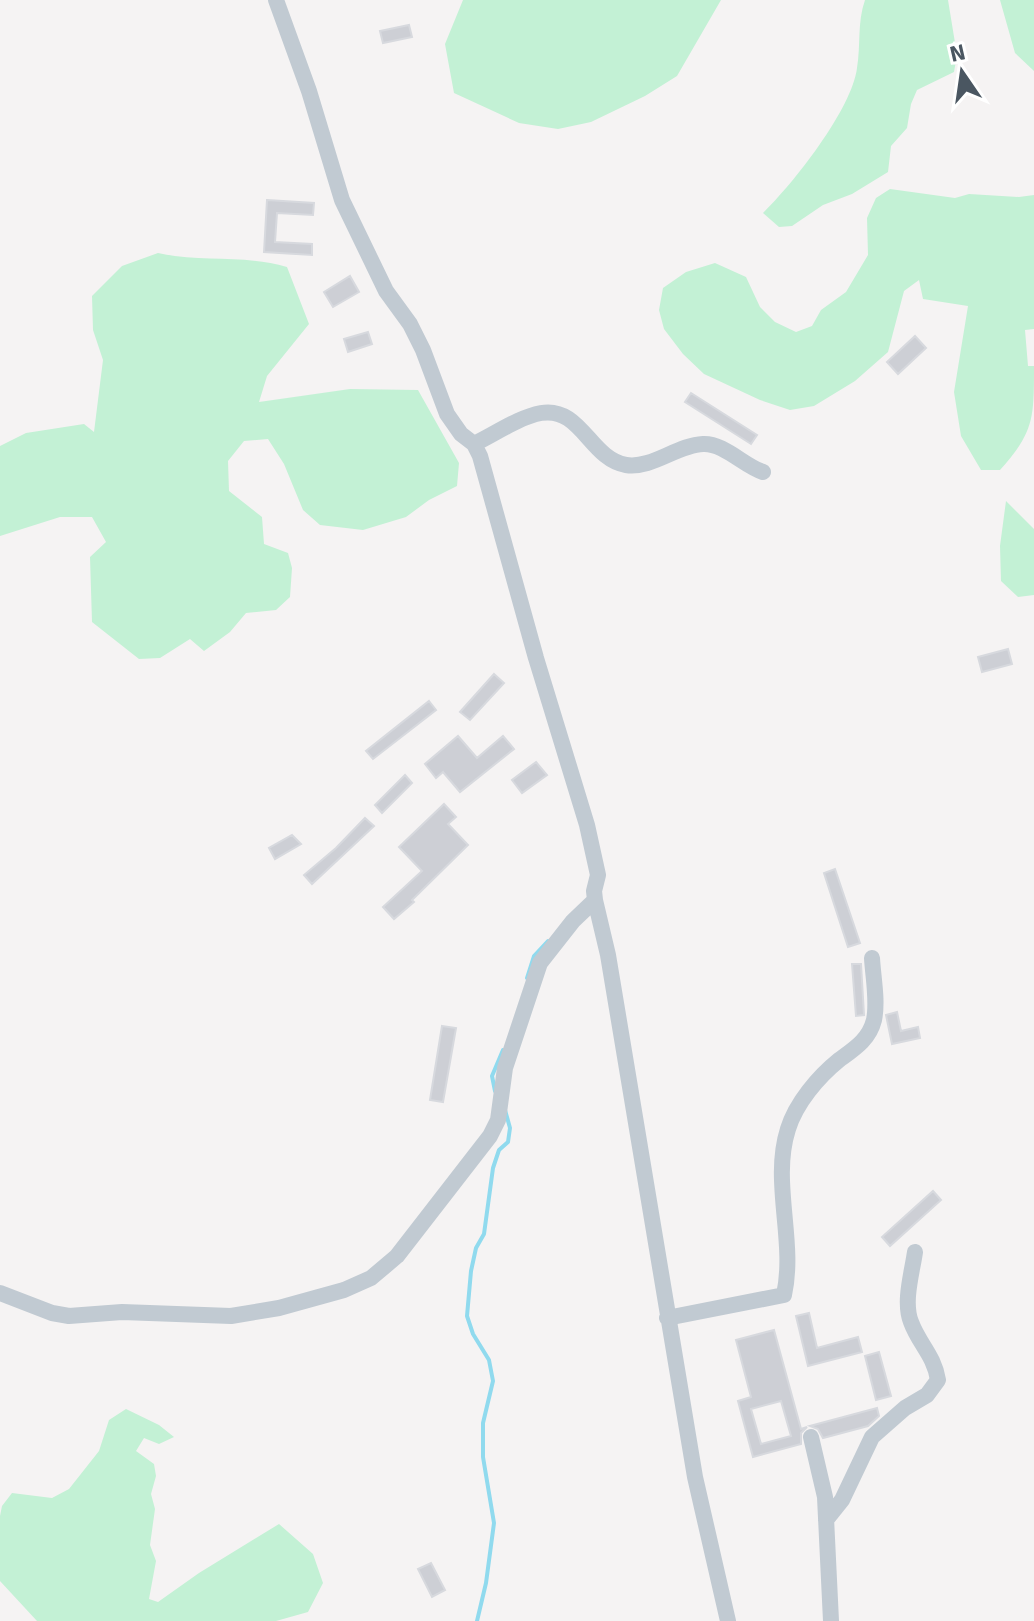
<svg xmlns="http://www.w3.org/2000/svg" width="1034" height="1621" font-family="Signika,sans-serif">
	<rect width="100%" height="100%" fill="#f5f3f3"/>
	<path fill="#c3f1d5" d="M463 0H721L677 76 645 96 591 122 558 129 519 123 454 93 445 44Z
		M865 0H948L957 55 954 72 917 90 911 104 907 128 891 146 888 172 852 194 823 205 792 226 779 227 763 213C793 184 852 109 857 68 861 44 857 23 865 0Z
		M1000 0H1034V71L1015 53Z
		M890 189 955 198 969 194 1019 197 1034 195V329L1025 330 1028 366H1034C1034 419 1034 432 1000 470H981L961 436 954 392 968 306 923 299 919 280 904 291 888 352 855 381 814 406 790 410 760 400 704 374 683 354 664 329 659 310 663 288 686 272 715 263 746 277 760 307 775 322 796 332 812 326 821 310 846 292 868 255 867 218 876 198Z
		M158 253C203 263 243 254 287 267L309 324 267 376 259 402 350 389 418 390 459 463 457 486 429 500 406 517 363 530 320 525 303 510 284 464 268 439 244 441 228 461 229 491 262 517 264 544 288 553 292 568 290 597 276 610 246 613 230 632 204 651 190 639 160 658 139 659 92 622 90 557 106 542 92 517H60L0 536V446L26 433 84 424 94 432 103 360 93 330 92 296 122 266Z
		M1006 501 1034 529V595L1018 597 1001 581 1000 546Z
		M126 1409 159 1425 174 1437 159 1444 144 1438 136 1451 154 1464 156 1476 151 1494 155 1509 150 1545 156 1561 149 1599 158 1602 199 1573 279 1524 313 1554 323 1583 308 1612 276 1621H37L0 1581V1516L2 1506 12 1493 52 1498 69 1489 99 1451 109 1420Z"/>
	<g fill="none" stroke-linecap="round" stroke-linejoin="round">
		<path stroke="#90daee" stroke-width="4" d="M527 978 534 956 548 941
			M495 1091 492 1076 503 1050
			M477 1621 486 1583 494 1523 483 1457V1423L493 1381 489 1360 473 1334 467 1316 471 1271 476 1248 484 1234 493 1168 499 1150 508 1142 510 1128 505 1110"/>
	</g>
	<path fill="#cdcfd5" stroke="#d7d9de" stroke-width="2" fill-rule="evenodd" d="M409 25 412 37 383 43 380 31Z
		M267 200 314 203 313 215 277 213 275 242 312 244V255L264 252Z
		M350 276 359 292 333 307 324 292Z
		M368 332 372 344 348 352 344 339Z
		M915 336 926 348 898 374 887 362Z
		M691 393 757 435 751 444 685 402Z
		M1008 649 1012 664 982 672 978 657Z
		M494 674 504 683 470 720 460 712Z
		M429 701 436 710 373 759 366 751Z
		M458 736 477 758 503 736 514 749 460 792 443 772 436 778 425 764Z
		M536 762 547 775 522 793 512 780Z
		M405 775 412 783 382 813 375 805Z
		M444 804 456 817 448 824 468 845 412 900 414 902 394 919 383 907 422 871 399 847Z
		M365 818 374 826 312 884 304 875 336 848Z
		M292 835 301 844 275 859 269 848Z
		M835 869 860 943 848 947 824 873Z
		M852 964H861L864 1015 856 1016Z
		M897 1012 901 1031 918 1027 920 1038 892 1044 886 1015Z
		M442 1026 456 1028 443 1102 430 1100Z
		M933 1191 941 1200 890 1246 882 1237Z
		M809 1313 817 1348 858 1337 862 1352 808 1366 796 1316Z
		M774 1330 801 1429 807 1427 801 1433V1444L753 1457 738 1401 751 1397 736 1340ZM781 1401 791 1436 761 1444 751 1409Z
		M879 1352 891 1396 876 1400 865 1356Z
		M877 1408 879 1416 868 1426 823 1438 818 1429 810 1426Z
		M431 1563 445 1590 432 1597 418 1569Z"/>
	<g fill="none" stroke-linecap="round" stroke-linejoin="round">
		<path stroke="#c1cad2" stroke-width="16" d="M276 0 309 91 342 200 386 291 410 324 423 350 447 414 461 434 474 444 480 456 536 658 587 825 598 875 594 891 595 900 608 955 695 1477 728 1621
			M474 444C495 434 519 417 541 413 581 406 590 459 626 465 652 469 677 445 703 444 724 443 744 466 763 472
			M0 1293 52 1313 69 1316 122 1312 231 1316 279 1308 344 1290 371 1278 397 1256 490 1136 498 1120 505 1068 540 963 573 921 595 900
			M667 1318 784 1295C796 1241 771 1182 788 1129 796 1103 818 1077 839 1060 854 1049 869 1040 874 1020 878 1001 873 977 872 958
			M811 1437 825 1497 831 1621
			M826 1520 842 1500 872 1437 905 1408 927 1395 938 1380C934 1355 919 1344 911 1322 903 1302 912 1273 915 1252"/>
	</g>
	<g transform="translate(962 72) rotate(347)" stroke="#ffffff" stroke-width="6" paint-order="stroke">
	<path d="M0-6L14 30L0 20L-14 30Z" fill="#4a5661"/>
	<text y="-12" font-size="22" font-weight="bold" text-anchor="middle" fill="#4a5661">N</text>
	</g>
</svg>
